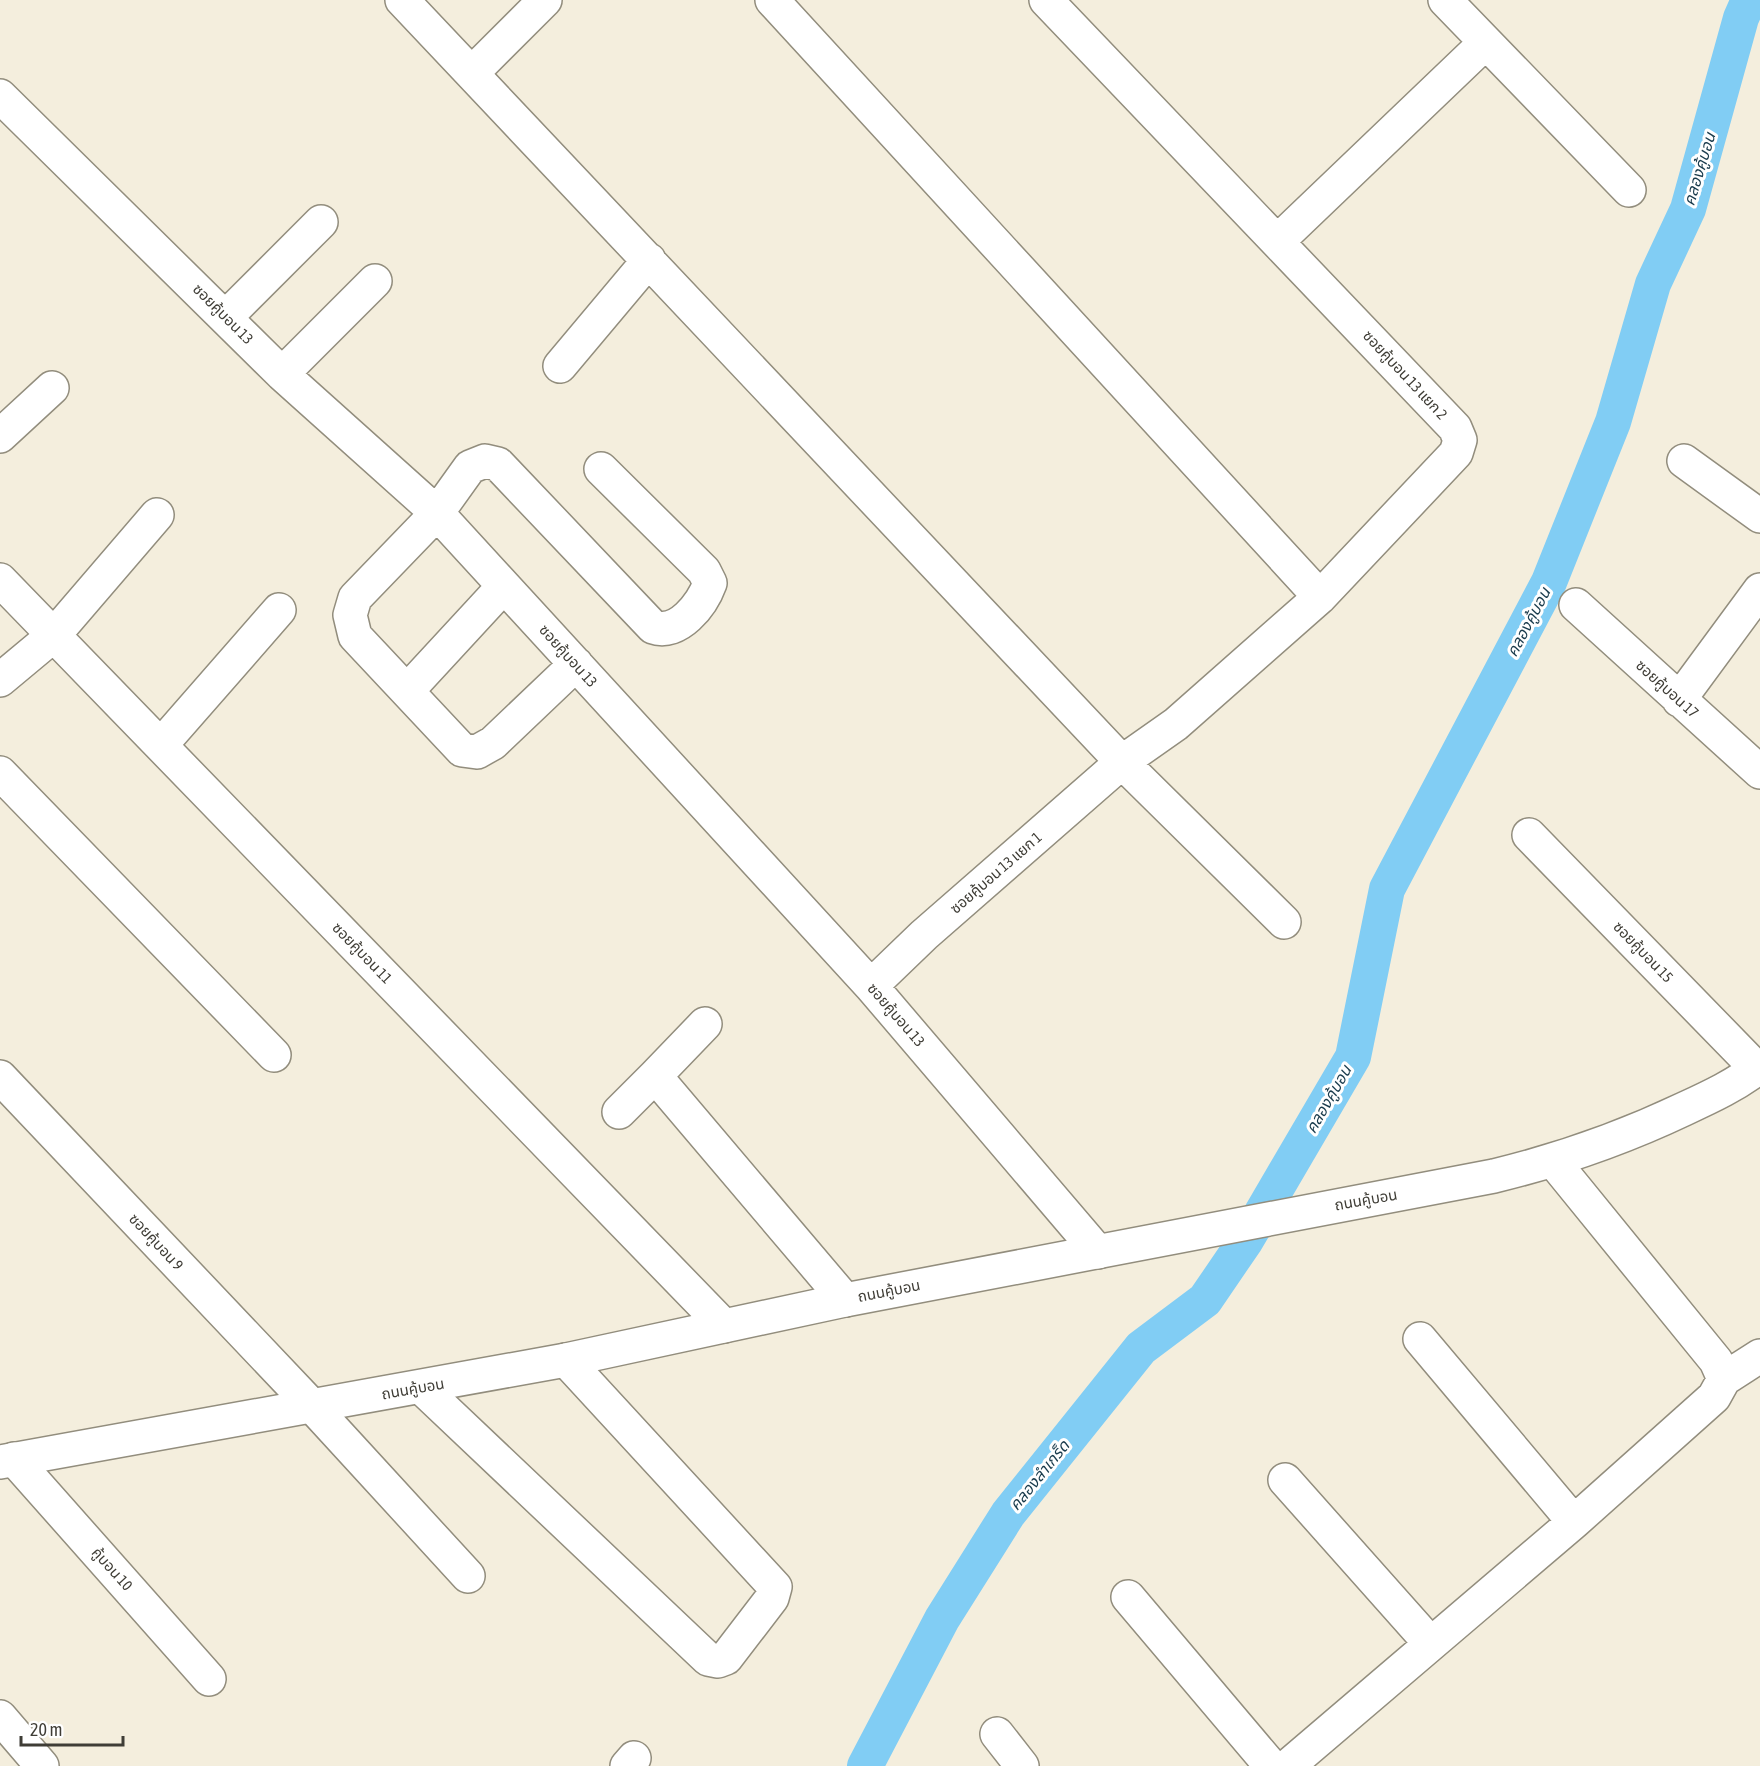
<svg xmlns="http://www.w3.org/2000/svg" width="1760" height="1766" font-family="'Asap Condensed','Noto Sans Thai',sans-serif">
	<rect width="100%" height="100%" fill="#f4eedd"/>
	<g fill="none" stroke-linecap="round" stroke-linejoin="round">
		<path stroke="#81cdf4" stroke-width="36" d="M865 1766 942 1619 1008 1514 1141 1348 1205 1300 1246 1240 1353 1057 1387 889 1549 582 1613 422 1653 284 1688 209 1741 18 1749 0"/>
		<g stroke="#928d7d" stroke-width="36">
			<path id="minor" d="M402 0 1122 762 1284 922
				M772 0 1320 597
				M1445 0 1629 190
				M472 73 545 0
				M0 96 282 374 437 513 871 986 1098 1252
				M1278 241 1485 43
				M226 317 321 222
				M560 366 649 260
				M282 374 375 281
				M0 436 52 388
				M1684 461 1760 516
				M0 580 724 1326
				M1576 605 1760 772
				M576 664 493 743 477 752 462 750 355 636 350 615 355 598 437 513 470 467 485 461 498 464 653 627C678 636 702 605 710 583L704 571 601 469
				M0 680 54 635 157 515
				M407 691 504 586
				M1679 700 1760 590
				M161 745 279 610
				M0 773 274 1055
				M1529 835 1757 1069
				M871 986 924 935 1122 762 1176 724 1320 597 1456 453 1460 440 1455 428 1046 0
				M705 1024 655 1076 845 1300
				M0 1077 313 1407 468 1576
				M619 1112 655 1076
				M1420 1339 1574 1522
				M1724 1379 1760 1356
				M422 1388 708 1659 718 1661 726 1658 772 1598 775 1587 566 1360
				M14 1459 209 1679
				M1285 1480 1430 1643
				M1128 1597 1271 1766
				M0 1717 42 1766
				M997 1734 1022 1766
				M627 1766 634 1758
				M1288 1766 1574 1522 1714 1397 1724 1379 1716 1361 1554 1162"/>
		</g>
		<g stroke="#928d7d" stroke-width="36">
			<path id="major" d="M0 1462 566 1360 845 1300 1494 1176C1560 1160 1623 1138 1684 1109 1710 1097 1738 1084 1760 1066"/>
		</g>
		<use href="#minor" stroke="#fff" stroke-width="33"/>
		<use href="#major" stroke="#fff" stroke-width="33"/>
	</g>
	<g text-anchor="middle" stroke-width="6" stroke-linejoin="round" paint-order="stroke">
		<g font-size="15" fill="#3f3d36" stroke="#fff">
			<text transform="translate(223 314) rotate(45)" y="5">ซอยคู้บอน 13</text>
			<text transform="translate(1405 375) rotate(47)" y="5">ซอยคู้บอน 13 แยก 2</text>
			<text transform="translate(568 656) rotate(48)" y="5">ซอยคู้บอน 13</text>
			<text transform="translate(1667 689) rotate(42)" y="5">ซอยคู้บอน 17</text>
			<text transform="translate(996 873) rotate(-41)" y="5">ซอยคู้บอน 13 แยก 1</text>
			<text transform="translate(1643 952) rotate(46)" y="5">ซอยคู้บอน 15</text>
			<text transform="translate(362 953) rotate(46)" y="5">ซอยคู้บอน 11</text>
			<text transform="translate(896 1015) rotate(49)" y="5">ซอยคู้บอน 13</text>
			<text transform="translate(1366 1200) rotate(-10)" y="5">ถนนคู้บอน</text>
			<text transform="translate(156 1242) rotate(47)" y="5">ซอยคู้บอน 9</text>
			<text transform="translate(889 1291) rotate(-11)" y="5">ถนนคู้บอน</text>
			<text transform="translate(413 1389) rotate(-10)" y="5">ถนนคู้บอน</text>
			<text transform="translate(112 1569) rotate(48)" y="5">คู้บอน 10</text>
		</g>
		<g font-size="16" font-style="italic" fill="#193b4c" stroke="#fff">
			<text transform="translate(1699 169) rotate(-73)" y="6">คลองคู้บอน</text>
			<text transform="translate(1528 622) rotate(-62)" y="6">คลองคู้บอน</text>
			<text transform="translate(1328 1099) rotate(-60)" y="6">คลองคู้บอน</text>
			<text transform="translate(1039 1475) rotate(-51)" y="6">คลองลำเกร็ด</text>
		</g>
	</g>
	<path d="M21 1736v9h102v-9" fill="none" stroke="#3f3d36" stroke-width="3"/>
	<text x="30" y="1736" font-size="18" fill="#3f3d36" stroke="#ffffff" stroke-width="4.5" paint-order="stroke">20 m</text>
</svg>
